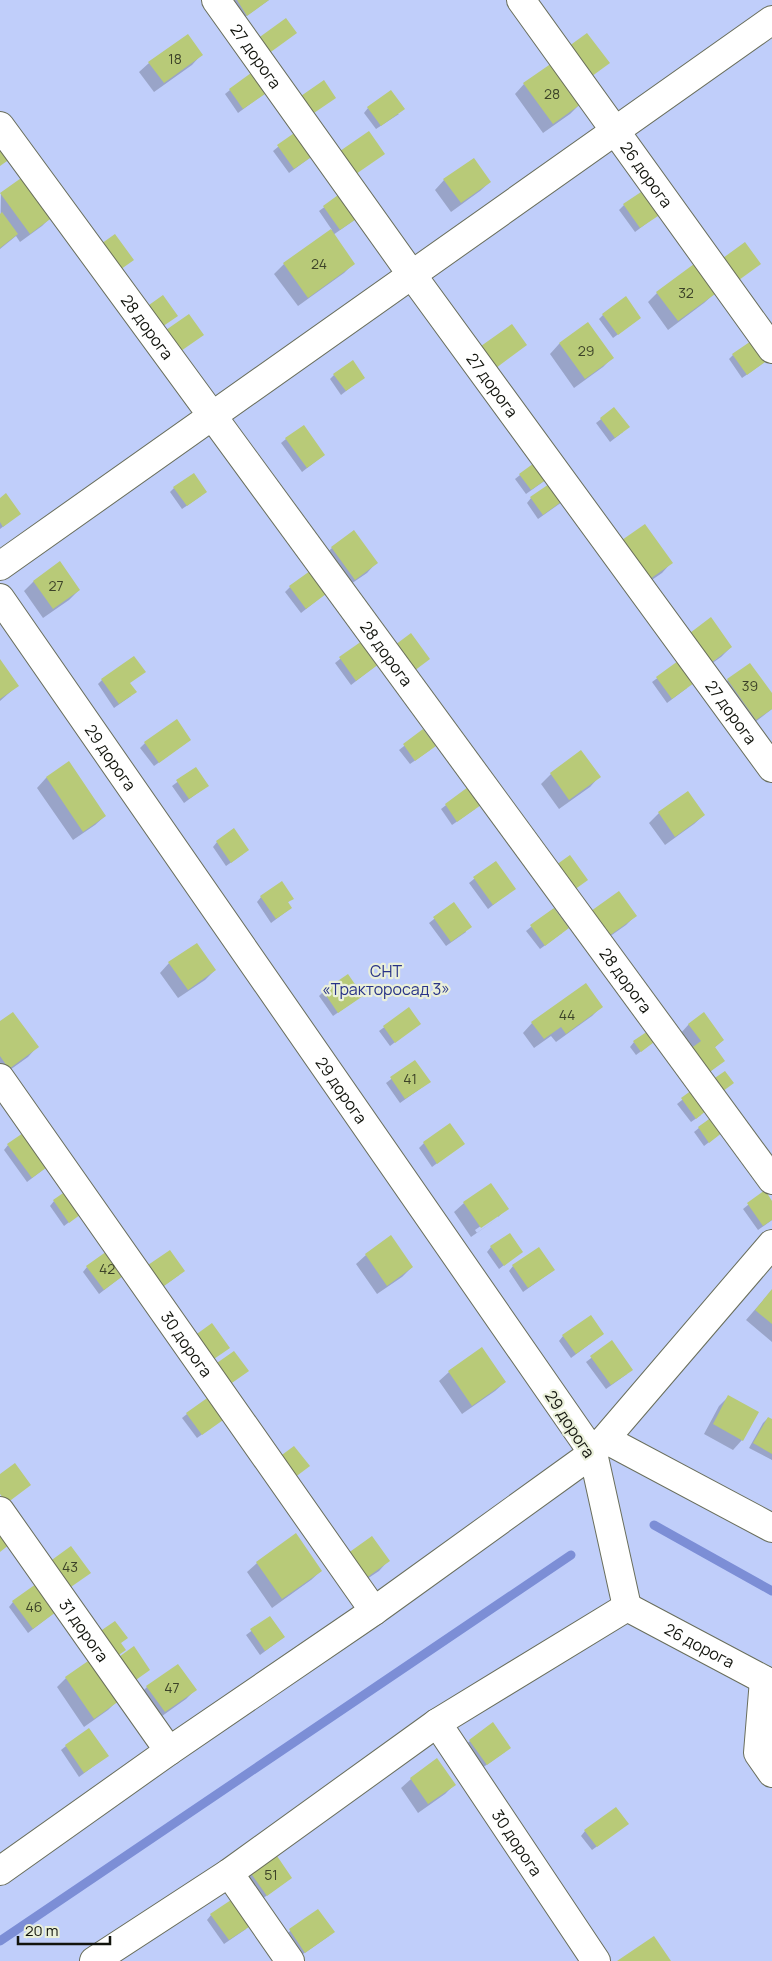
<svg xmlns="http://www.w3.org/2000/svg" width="772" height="1961" font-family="Manrope,sans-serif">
	<rect width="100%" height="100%" fill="#eaf0da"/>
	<path fill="#c0cefa" d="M0 0H772V1961H0Z"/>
	<path fill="#0003" d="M235 0H269L242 19 231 3Z
		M201 55 192 65 154 92 139 72 149 63Z
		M524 84 580 104 570 114 543 133 515 94Z
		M230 90 264 94 238 113 225 94Z
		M368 108 399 114 376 129 364 113Z
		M299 130 311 157 289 173 273 151Z
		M444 180 490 182 480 191 451 212 435 190Z
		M345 192 356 219 333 235 353 264 344 273 298 306 274 274 284 264 332 230 319 211Z
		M1 194 51 217 42 226 20 242 16 236 0 249Z
		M624 205 659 214 635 232 619 210Z
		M657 293 714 294 704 303 668 330 648 302Z
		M603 315 640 318 613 338 599 319Z
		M588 324 612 358 603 367 574 388 550 354 559 344Z
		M733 355 766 361 742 378 729 359Z
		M334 375 364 377 341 395 330 379Z
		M614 409 623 432 610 442 596 423Z
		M286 439 324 455 302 472 281 443Z
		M520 475 547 479 526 494 515 479Z
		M174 488 201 496 182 509 170 492Z
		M531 498 562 502 538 519 527 503Z
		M0 499 19 514 0 529Z
		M332 548 376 563 367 573 345 588 322 557Z
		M613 550 671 563 662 573 640 588Z
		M60 563 79 590 69 600 43 618 24 591 33 582Z
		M290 587 325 594 301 613 285 592Z
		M361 642 378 664 351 685 335 663Z
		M731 647 721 657 697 674Z
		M0 661 17 686 0 701Z
		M678 663 687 688 667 703 652 682Z
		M102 680 129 683 131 696 114 708 98 684Z
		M728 680 772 695V709L746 729 718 690Z
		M423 731 430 750 410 764 399 750Z
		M190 740 154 766 140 748 145 743Z
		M581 752 599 777 590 787 559 809 541 784 551 774Z
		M68 763 105 816 95 825 73 840 37 788 46 778Z
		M195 769 207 786 184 803 172 786Z
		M468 788 475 809 452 825 441 809Z
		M688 793 704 815 694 824 665 845 649 823 659 813Z
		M217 842 243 854 226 866 213 847Z
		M495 862 514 889 488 909 469 883Z
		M618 893 635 916 626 925 592 949Z
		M261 897 292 898 287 903 291 908 271 923 257 902Z
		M453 904 466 932 446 946 429 923Z
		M553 909 562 933 540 949 526 931Z
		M169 963 215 970 205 980 178 998 160 973Z
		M324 991 356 1000 333 1016 319 996Z
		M601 1007 592 1016 556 1042 551 1036 534 1048 523 1033 532 1023Z
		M409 1009 419 1024 390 1046 379 1031Z
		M0 1023 37 1047 28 1057 0 1077Z
		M689 1024 723 1040 714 1048 723 1061 694 1085 680 1034Z
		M634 1042 652 1043 636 1055 630 1047Z
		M415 1061 424 1086 400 1103 386 1083Z
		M692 1092 701 1115 691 1122 677 1104Z
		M711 1118 717 1136 704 1146 694 1132Z
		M424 1143 463 1144 432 1167 419 1148Z
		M8 1145 44 1169 27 1182 4 1150Z
		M764 1192 772 1203V1220L758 1230 743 1209Z
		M54 1201 81 1213 64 1226 50 1206Z
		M464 1203 507 1208 498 1217V1214L475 1230 477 1233 498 1218 471 1237 454 1212Z
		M491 1247 521 1252 499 1269 487 1252Z
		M366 1255 412 1267 402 1277 377 1294 356 1264Z
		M149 1266 179 1275 158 1290 145 1270Z
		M513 1266 554 1270 523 1292 509 1271Z
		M87 1267 121 1277 99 1294 83 1272Z
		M772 1290V1342L746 1320Z
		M603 1334 571 1358 559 1341 563 1336Z
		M612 1342 627 1374 606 1389 586 1362Z
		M449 1372 505 1382 495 1391 462 1414 439 1381Z
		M728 1397 742 1440 733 1450 704 1434 719 1406Z
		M187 1414 219 1422 197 1438 182 1418Z
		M768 1418 772 1421V1460L749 1448 763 1423Z
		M388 1561 379 1571 352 1589 335 1566Z
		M257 1563 321 1571 311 1580 272 1608 247 1572Z
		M13 1602 55 1612 28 1633 9 1607Z
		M270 1617 284 1637 260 1655 246 1635Z
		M66 1678 118 1700 108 1710 84 1727 57 1687Z
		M147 1687 195 1690 186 1699 155 1721 138 1696Z
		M470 1741 505 1752 482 1768 465 1745Z
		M66 1746 107 1756 79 1777 61 1750Z
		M436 1760 454 1785 445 1794 418 1813 401 1788 411 1779Z
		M622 1828 592 1850 581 1836 585 1831Z
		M251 1873 291 1878 262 1899 246 1877Z
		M318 1910 329 1936 300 1956 285 1935Z
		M211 1915 246 1929 224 1944 207 1920Z"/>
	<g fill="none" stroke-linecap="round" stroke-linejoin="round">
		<path stroke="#7c8ed6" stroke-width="9" d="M654 1525 772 1591
			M0 1941 571 1555"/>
	</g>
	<path fill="#b8ca78" d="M237 0H269L247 16Z
		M286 18 297 33 268 54 257 39Z
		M587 33 610 63 588 79 565 49Z
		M188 34 203 55 164 83 148 62Z
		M552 63 581 104 553 124 523 83Z
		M251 73 265 94 243 109 229 89Z
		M324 80 336 98 311 115 298 98Z
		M391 90 405 109 381 126 367 107Z
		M300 129 317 153 294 169 277 145Z
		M369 131 385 154 356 174 340 151Z
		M0 144 10 159 0 166Z
		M474 158 491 182 461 203 443 179Z
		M24 176 53 217 30 234 0 193Z
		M345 190 362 215 340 230 323 206Z
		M644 190 661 214 640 228 623 204Z
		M2 212 18 234 0 248V214Z
		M331 229 355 264 308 298 283 263Z
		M115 234 134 260 117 272 98 246Z
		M745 242 761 264 739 280 723 258Z
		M694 264 715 294 678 321 656 292Z
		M163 295 178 316 156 331 142 310Z
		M626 296 641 318 618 335 602 314Z
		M189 314 204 335 178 353 163 332Z
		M588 322 614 358 585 379 559 343Z
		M512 324 527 345 496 368 481 346Z
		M757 337 772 357 747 375 732 354Z
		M353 360 365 378 346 391 333 374Z
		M614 407 630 427 615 438 600 418Z
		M304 425 325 455 307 468 285 438Z
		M541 458 553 475 531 490 519 474Z
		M194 473 207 492 187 506 173 487Z
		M555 480 568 497 543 515 530 497Z
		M6 493 21 514 3 527 0 522V498Z
		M645 524 673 563 650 579 622 540Z
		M354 530 378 563 355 580 331 547Z
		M60 561 80 590 53 609 33 581Z
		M310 571 326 594 306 609 289 586Z
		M711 617 732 647 707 666 686 636Z
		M411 633 430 659 410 674 391 648Z
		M362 641 379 664 356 681 339 657Z
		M134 656 146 672 130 683 137 692 119 704 101 679Z
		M0 659 19 686 0 699Z
		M678 661 694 683 672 699 656 677Z
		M750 663 772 693V709L756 720 727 679Z
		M177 719 191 740 159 763 144 742Z
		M423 729 436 746 415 761 403 744Z
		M581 750 601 777 569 800 550 773Z
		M69 761 106 816 83 832 46 777Z
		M196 767 209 786 189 799 176 780Z
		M468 787 481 805 457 822 445 804Z
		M688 791 705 815 675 837 658 812Z
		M234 828 249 850 231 863 216 841Z
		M570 855 588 880 567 895 549 870Z
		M496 861 516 889 493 905 473 877Z
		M282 881 294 899 288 902 292 908 276 919 260 896Z
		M619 891 637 916 602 941 584 916Z
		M454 902 472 927 451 942 433 917Z
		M554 908 569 928 545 946 530 925Z
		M197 943 216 970 188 990 168 962Z
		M348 974 363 996 338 1013 323 991Z
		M586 983 603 1007 566 1034 561 1027 544 1039 531 1022Z
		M409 1007 421 1024 395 1043 383 1026Z
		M13 1012 39 1047 9 1069 0 1056V1021Z
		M704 1012 724 1040 715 1047 725 1061 704 1076 686 1052 701 1041 688 1024Z
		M651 1029 658 1039 641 1052 633 1041Z
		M415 1060 431 1082 405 1099 390 1077Z
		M725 1071 734 1083 715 1097 706 1084Z
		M692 1090 707 1110 696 1119 681 1098Z
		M712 1117 723 1132 709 1143 698 1127Z
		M450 1123 465 1144 437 1164 423 1142Z
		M26 1131 50 1165 32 1178 7 1144Z
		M491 1183 509 1209 481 1228 463 1202Z
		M72 1187 88 1209 69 1223 53 1200Z
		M765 1190 772 1201V1220L763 1226 747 1203Z
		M510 1233 523 1252 504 1266 490 1246Z
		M391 1235 413 1267 387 1286 365 1254Z
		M539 1247 555 1270 528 1288 512 1265Z
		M110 1249 127 1273 104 1290 86 1266Z
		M170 1250 185 1271 164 1286 148 1265Z
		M772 1289V1324L755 1310Z
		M591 1315 604 1334 576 1354 562 1335Z
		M212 1323 230 1348 211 1361 194 1336Z
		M612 1340 633 1370 611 1385 590 1356Z
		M482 1347 506 1382 472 1406 448 1371Z
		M234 1351 249 1371 229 1385 214 1365Z
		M728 1395 759 1412 743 1441 713 1424Z
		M210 1396 226 1418 202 1435 186 1413Z
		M768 1417 772 1419V1454L753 1443Z
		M294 1446 310 1466 290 1481 275 1460Z
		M15 1463 31 1485 7 1503 0 1494V1474Z
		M0 1530 10 1544 0 1552Z
		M296 1533 322 1571 282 1599 256 1562Z
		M372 1536 390 1561 362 1581 344 1556Z
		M71 1546 91 1573 68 1589 49 1562Z
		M36 1584 56 1612 33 1629 12 1601Z
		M270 1616 285 1637 265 1651 250 1629Z
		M115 1621 128 1638 121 1643 126 1650 113 1659 96 1634Z
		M134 1646 150 1670 133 1682 116 1659Z
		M91 1659 119 1701 94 1719 65 1677Z
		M178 1664 197 1690 165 1712 146 1686Z
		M493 1722 511 1748 487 1765 469 1740Z
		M89 1728 109 1756 84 1773 65 1745Z
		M437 1758 456 1785 428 1804 410 1778Z
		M616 1807 629 1824 597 1847 584 1830Z
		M275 1853 292 1878 267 1896 250 1872Z
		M234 1898 252 1925 229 1940 210 1914Z
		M318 1909 335 1932 305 1953 289 1929Z
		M654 1936 671 1961H617Z"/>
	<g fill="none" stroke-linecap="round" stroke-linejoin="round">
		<g stroke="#696e5b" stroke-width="30">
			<g id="street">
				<path id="s1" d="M216 0 412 275 772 768"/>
				<path id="s2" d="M521 0 772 349"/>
				<path id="s3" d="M0 126 772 1180"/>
				<path d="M0 566 772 20"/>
				<path id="s4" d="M0 598 593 1453 627 1607"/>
				<path id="s5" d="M0 1078 374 1611"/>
				<path d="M605 1439 772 1244"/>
				<path id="s6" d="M0 1511 169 1751"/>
				<path id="s7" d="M627 1607 772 1684"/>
				<path d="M764 1680 758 1753 772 1773"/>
				<path id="s8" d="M437 1723 596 1961"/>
				<path d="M0 1871 169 1751 374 1611 593 1453 605 1439 772 1528"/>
				<path d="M229 1873 290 1961"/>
				<path d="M94 1961 229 1873 437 1723 627 1607"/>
			</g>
		</g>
		<use href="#street" stroke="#fff" stroke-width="28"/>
	</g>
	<g text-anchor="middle" stroke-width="4.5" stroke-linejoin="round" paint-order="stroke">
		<g font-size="14" fill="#3c4228">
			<text x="175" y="64">18</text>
			<text x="552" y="99">28</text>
			<text x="319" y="269">24</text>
			<text x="686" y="298">32</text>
			<text x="586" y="356">29</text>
			<text x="56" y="591">27</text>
			<text x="750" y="691">39</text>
			<text x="567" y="1020">44</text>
			<text x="410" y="1084">41</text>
			<text x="107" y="1274">42</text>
			<text x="70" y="1572">43</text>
			<text x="34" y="1612">46</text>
			<text x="172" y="1693">47</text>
			<text x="271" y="1880">51</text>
		</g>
		<g font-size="16" fill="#12140d" stroke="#eaf0da">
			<text dy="6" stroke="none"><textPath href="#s1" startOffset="69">27 дорога</textPath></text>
			<text dy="6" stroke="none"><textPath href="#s2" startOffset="215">26 дорога</textPath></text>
			<text dy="6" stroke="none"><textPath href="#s3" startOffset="249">28 дорога</textPath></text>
			<text dy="6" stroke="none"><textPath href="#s1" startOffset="474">27 дорога</textPath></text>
			<text dy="6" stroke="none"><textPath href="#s3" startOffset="654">28 дорога</textPath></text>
			<text dy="6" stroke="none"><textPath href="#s1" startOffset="879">27 дорога</textPath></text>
			<text dy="6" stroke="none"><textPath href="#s4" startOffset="194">29 дорога</textPath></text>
			<text dy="6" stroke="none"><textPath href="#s3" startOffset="1059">28 дорога</textPath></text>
			<text dy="6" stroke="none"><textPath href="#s4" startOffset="599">29 дорога</textPath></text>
			<text dy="6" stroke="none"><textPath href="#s5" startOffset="325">30 дорога</textPath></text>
			<text transform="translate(570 1424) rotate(57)" y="6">29 дорога</text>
			<text dy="6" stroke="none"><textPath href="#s6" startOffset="146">31 дорога</textPath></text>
			<text dy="6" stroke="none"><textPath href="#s7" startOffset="82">26 дорога</textPath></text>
			<text dy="6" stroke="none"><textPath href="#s8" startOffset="144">30 дорога</textPath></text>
		</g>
		<g font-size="16" fill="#283387" stroke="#eaf0da">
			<text x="386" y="977">СНТ<tspan x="386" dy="18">«Тракторосад 3»</tspan></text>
		</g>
	</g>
	<path d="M18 1936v8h92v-8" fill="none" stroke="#12140d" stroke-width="2.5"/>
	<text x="25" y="1936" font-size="15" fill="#12140d" stroke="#eaf0da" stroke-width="4" paint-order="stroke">20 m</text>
</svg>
